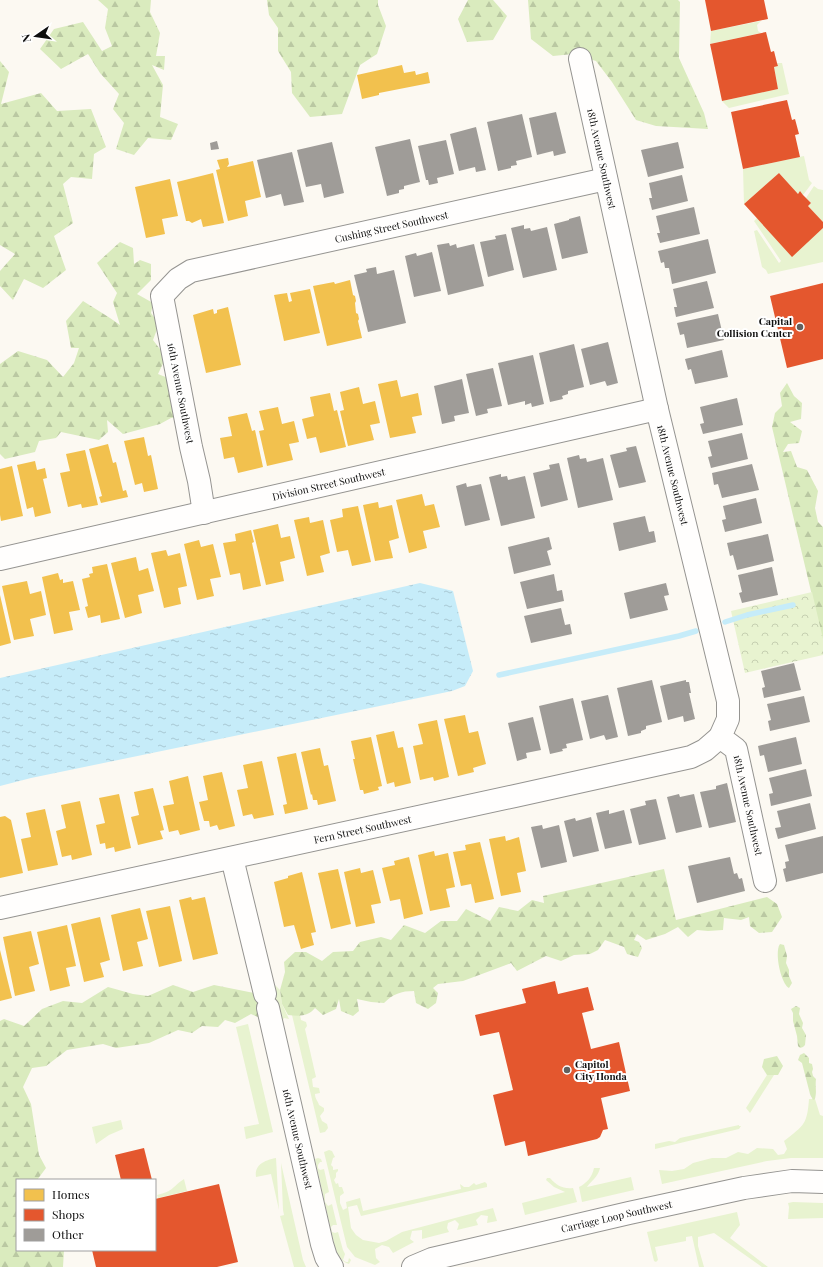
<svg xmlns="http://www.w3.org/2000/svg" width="823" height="1267" font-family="'Playfair Display',serif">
	<defs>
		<pattern id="forest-firs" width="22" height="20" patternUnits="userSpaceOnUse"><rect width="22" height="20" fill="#daebbe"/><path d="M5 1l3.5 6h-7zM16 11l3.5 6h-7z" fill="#bac8a2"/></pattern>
		<pattern id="park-crowns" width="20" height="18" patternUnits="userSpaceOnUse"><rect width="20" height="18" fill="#e8f3d0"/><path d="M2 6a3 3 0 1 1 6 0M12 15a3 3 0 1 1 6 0" fill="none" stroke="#c6cfb1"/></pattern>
		<pattern id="water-ripples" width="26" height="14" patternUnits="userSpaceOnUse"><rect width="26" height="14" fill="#c6ecf9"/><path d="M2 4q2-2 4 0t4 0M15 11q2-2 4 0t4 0" fill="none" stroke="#a9c9d4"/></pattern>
	</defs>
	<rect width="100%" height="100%" fill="#fcf9f2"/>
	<path fill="#e8f3d0" d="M761 21 757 25 758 31 761 33 710 44 711 31Z
		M777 63H782L789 94 729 108 722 101 778 89 774 67 778 66Z
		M804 156 809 180 812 183 803 195 800 191 798 194 779 173 744 204 743 169Z
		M814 186 818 189 823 190V222L808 206 811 203 806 198Z
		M757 218 792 256 823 228V262L768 274 766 270 762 267 754 231 757 230 779 263 781 261 754 221Z
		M272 982 280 990 282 1004 289 1019 284 1018 283 1020 277 1010 272 990Z
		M292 1015H300L301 1020 306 1022 307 1026 305 1029 316 1077 312 1079 313 1087 319 1088 320 1093 315 1094C315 1099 318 1101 319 1105L324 1108V1111L320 1116 322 1121 327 1124 328 1128 325 1132 320 1133Z
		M248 1024 273 1132 246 1139 244 1127 259 1124 236 1027Z
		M767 1075H774L750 1113 746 1108Z
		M809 1099H815L820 1115 823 1116V1158H791L767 1161 662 1184 659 1170 672 1171 684 1169 693 1163 712 1158H726L738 1152 748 1154 757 1148 773 1149 778 1155 784 1154 787 1149 784 1141C804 1125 807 1125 809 1099Z
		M121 1120 123 1129 109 1135 96 1144 92 1127Z
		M739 1125V1126H741L739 1129 655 1149V1144L669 1141 675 1142 680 1138Z
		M329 1150 332 1151 335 1157 333 1158 331 1165 333 1167V1170L338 1169V1171L336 1173V1177L334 1180 336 1184 338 1183 339 1187H342L344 1193 340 1196V1203L343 1210 347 1208 346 1202 360 1198 363 1211 461 1189 460 1184 464 1187H469L474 1183 476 1185 485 1182 487 1184V1187L361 1216 357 1205 348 1207 351 1228 356 1235 363 1240 379 1243 386 1241 402 1232 493 1208 497 1221 487 1223 488 1216 481 1215 476 1220 478 1225 457 1230 459 1224 455 1220 448 1223 447 1228 449 1232 422 1239V1230L412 1231 410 1239 414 1242 393 1253 389 1247 382 1245 375 1249 376 1258 380 1262 375 1265 355 1257 347 1247 324 1152Z
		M276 1158 279 1210 271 1174 256 1177C254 1164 266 1160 276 1158Z
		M318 1158 321 1159 322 1162H320L318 1165V1168L320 1170 324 1169 329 1192 325 1194V1202L328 1206 332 1204 337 1225H333L331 1227 332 1232 335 1233 338 1232 343 1250 345 1254 343 1260 346 1262H348L349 1258 351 1260 349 1264C341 1262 338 1254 335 1248L315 1159Z
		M281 1163 303 1260 306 1267H294L280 1216 284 1215 283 1210Z
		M594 1168H600C598 1177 591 1181 587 1187L631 1177 634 1190 582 1202 579 1187C587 1183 592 1177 594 1168Z
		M547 1178H550C557 1186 563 1189 573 1188L577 1202 525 1215 522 1203 565 1192 554 1187 546 1180Z
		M184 1179 187 1191 158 1198 157 1195C174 1191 172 1187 184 1179Z
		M793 1202 823 1203V1218L788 1219 789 1207 788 1203Z
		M737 1212 740 1225 730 1238 768 1267H762L714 1233 698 1237V1246L704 1267H699L692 1236 686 1237V1241L655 1247 658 1260 656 1262 654 1261 647 1232Z"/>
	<path fill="url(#forest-firs)" d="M98 0H151L150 12 160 33 156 56H165L164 70 152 65 163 85 160 117 178 124 171 140 148 138 134 155 116 149 124 123 113 109 119 94 100 73 88 54 61 69 40 49 54 29 83 22 102 51 112 46 105 28 108 9Z
		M267 0H378V5L386 26 377 54 360 65 342 114 310 117 292 93 291 72 278 51V28L269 15Z
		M468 0H493L507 16 493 40 467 42 458 19Z
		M528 0H678L680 2 679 58 704 113 708 129 656 126 636 120 612 82 596 61 573 54 553 56 531 39Z
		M0 61 9 72 1 104 41 93 57 111 91 109 106 147 94 154 92 179 71 177 63 184 73 223 54 236 66 270 43 288 24 279 13 300 0 286V271L15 254 0 245Z
		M120 242 133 248 134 264 140 260 151 264V280L137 294 153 303 151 313 159 324 153 340 166 357 158 374 173 380 178 417 171 418 160 424 123 434 107 420 108 432 99 440 61 432 56 438 39 441 35 452 5 459 0 454V364L18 351 47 360 63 377 74 363 79 348H71L66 321 83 301 110 318 120 325 113 302 117 293 97 263Z
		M787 383 794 396 802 403 801 419 790 422 802 431 799 443 788 444 783 452 791 451 797 467 807 470 818 491 815 508 818 522 823 527V642L772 427 775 413 782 406 780 393Z
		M664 869 676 920 767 897 777 904 782 917 772 932 759 933 750 926 749 917 741 920 724 918 723 930 708 931 697 930 688 937 678 927 665 934 646 940 637 934 634 940 639 942 642 948 638 957 627 954 624 947 605 940 598 950 590 954 574 955 561 961 546 956 517 971 511 963 463 981 438 984 433 988 438 993 436 1003 428 1009 416 1003 414 991C401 991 393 994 384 1003L371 1002 357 999 359 1011 353 1016 341 1011 339 999 336 1009 323 1015 315 1008C308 1017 299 1016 288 1015L282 1004 280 990 285 972 284 962 295 952H306L322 961 333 952 353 951 360 942 381 937 391 940 404 925 425 933 441 921H457L466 909 490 921 499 907 518 911 532 900 544 903 543 896Z
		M780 944 784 945 787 956 786 963 789 970V976L792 983 789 988C781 984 774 952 780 944Z
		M173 985 193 992 214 985 254 993 262 1006V1019L251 1014 235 1023 225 1020 218 1027 202 1026 192 1033 178 1030 149 1043 116 1048 103 1044 67 1050 46 1066 32 1068 23 1087 31 1104 39 1155 46 1168 37 1180H17V1250H64L63 1267H0V1021L4 1019 24 1026 42 1009 63 1001 82 1003 108 987 133 994 148 996Z
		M796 1006 800 1008 799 1014 803 1023 802 1028 806 1035 805 1045 803 1047 800 1048 798 1046 797 1036 793 1021V1013L791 1009Z
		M804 1053 809 1058V1063L812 1064 813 1069 812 1072 813 1076 816 1079C815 1087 817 1091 815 1099L813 1100 810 1094 802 1063 798 1060 800 1055Z
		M777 1056 783 1066 778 1075H767L762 1067 764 1059Z"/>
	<path fill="url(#park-crowns)" d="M812 592 823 639V655L745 673 731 611Z"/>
	<path fill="url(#water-ripples)" d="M420 583 453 591 473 671 465 686 452 691 31 778 0 786V678Z"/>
	<path fill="#f2c14e" d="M402 65 404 73 415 71 416 75 428 72 430 83 379 93V95L362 99 357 75Z
		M228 158 229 164 227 167 253 161 261 197 245 201 248 216 228 221 216 170 220 169 217 160Z
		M213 173 224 223 203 227 201 219 192 223 189 221H186L177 182Z
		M170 179 178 216 162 219 165 234 146 238 135 187Z
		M350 280 353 295 355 296 356 301 355 303 356 313 358 314 359 319 358 321 362 338 327 346 313 286 334 282 335 284Z
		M310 289 320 333 284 341 274 295 287 293 289 302 292 301 290 293Z
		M228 307 241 365 206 373 193 315 213 309 214 314 217 313V310Z
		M397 380 401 397 418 393 422 415 412 417 416 433 390 438 378 384Z
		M359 387 363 404 375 401 380 423 370 425 374 440 348 446 340 411 344 410 340 392Z
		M330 393 334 411 337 410 346 447 320 453 316 437 307 439 302 419 314 416 310 397Z
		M278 407 282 424 294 421 299 442 289 444 293 460 267 466 259 431 264 430 259 411Z
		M247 413 252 431 255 430 263 467 238 473 234 457 224 459 220 438 232 436 228 417Z
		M144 437 148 456 151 455 158 489 144 492 142 483 135 485 124 441Z
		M108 444 113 463 116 462 123 491 126 490 128 497 101 503 99 497 102 496 89 449Z
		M85 450 98 505 82 508 81 504 68 507 60 473 70 471 66 454Z
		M35 461 37 470 45 468 47 478 43 479 51 513 35 517 33 507 27 509 17 465Z
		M12 466 23 516 1 521 0 515V469Z
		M422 494 425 506 434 504 440 527 423 531 427 548 409 553 396 500Z
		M378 502 379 508 392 505 399 538 389 541 393 558 375 561 363 505Z
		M358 506 371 562 352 566 348 550 337 552 330 520 343 517 342 509Z
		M309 517 310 523 323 520 330 553 320 556 324 572 307 576 294 520Z
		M278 524 281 538 290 536 295 558 280 562 284 581 266 585 253 530Z
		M251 530 254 542 252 543 261 586 243 590 240 573 230 575 223 543 236 541 235 534Z
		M199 540 201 547 213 544 221 577 210 579 214 596 197 600 184 544Z
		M166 550 168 556 180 553 187 586 178 588 181 604 164 608 151 553Z
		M136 557 139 571 148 568 154 591 138 595 142 613 125 618 111 563Z
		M107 564 120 619 101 623 100 615 88 618 85 607 88 606 82 579 90 577 89 574 93 573 92 567Z
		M58 573 60 580 63 579V583L73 581 80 610 69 612 73 630 54 634 42 577Z
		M27 581 30 594 41 591 46 615 30 619 34 636 14 640 2 586Z
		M0 595 11 643 0 646Z
		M465 715 469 733 478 731 486 764 473 768 474 772 458 776 444 719Z
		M437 720 449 777 434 781 433 777 420 780 413 746 423 744 418 724Z
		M394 731 398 748 403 747 411 783 395 787 394 782 387 784 376 735Z
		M371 737 382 786 378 787 379 790 364 794 363 790H360L353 759H355L351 741Z
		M320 748 324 766 328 765 336 801 318 805 317 800H313L312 794 311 795 301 752Z
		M296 753 308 809 285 814 283 805 287 804 277 757Z
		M262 761 274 815 254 819 252 814 243 816 237 790 248 788 243 765Z
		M222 772 235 826 219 830 217 825 210 827 209 821H204L199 802 208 800 203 776Z
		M188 776 200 830 180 835 178 830 169 832 163 806 174 804 169 781Z
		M153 788 164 830 160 831 163 839 138 845 131 817 139 815 134 792Z
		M119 794 131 848 115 852 114 847 106 849 105 843 100 844 96 825 105 823 99 798Z
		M80 801 92 855 72 860 71 855 62 857 56 831 66 828 61 805Z
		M45 809 58 865 28 871 21 839 31 837 26 813Z
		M5 816 11 820 23 873 0 878V817Z
		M505 836 506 841 519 837 526 871 517 873 521 892 501 896 489 839Z
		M480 842 494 899 475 903 471 884 461 886 453 852 466 850 465 845Z
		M434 851 435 856 448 853 455 887 446 889 450 907 430 911 418 855Z
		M409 857 423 914 404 919 400 899 390 901 382 868 395 865 394 861Z
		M360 868 361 873 373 870 381 903 371 905 375 923 356 927 344 872Z
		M338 869 351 924 331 929 318 873Z
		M302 872 316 932 311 933 314 945 301 949 294 925 284 927 274 882 288 878V876Z
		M191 897 192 900 205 897 218 954 193 960 179 900Z
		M170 906 182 961 159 967 146 911Z
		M140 908 148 939 137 942 143 966 123 971 111 915Z
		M100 917 110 960 100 963 104 977 84 982 71 924Z
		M67 925 76 966 66 968 70 986 50 991 37 932Z
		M31 931 39 964 29 967 35 991 15 996 3 937Z
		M0 950 12 998 0 1001Z"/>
	<path fill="#e4572e" d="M705 0H764L768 19 711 31Z
		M766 32 771 52 774 51 777 63 778 66 774 67 778 89 722 101 710 44Z
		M787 100 792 120 795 119 799 134 795 135 800 157 743 169 731 112Z
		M779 173 798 194 800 191 803 195 811 203 808 206 823 222V228L792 257 744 204Z
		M823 283V359L787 368 770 296Z
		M555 981 558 994 588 987 594 1010 582 1013 591 1049 619 1042 630 1091 601 1098 608 1129 603 1130 600 1137 597 1139 528 1156 525 1141 505 1146 493 1095 513 1090 499 1032 480 1036 475 1015 526 1003 522 989Z
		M144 1148 152 1180H121L115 1155Z
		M219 1184 238 1262 217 1267H96L92 1250H155V1199Z"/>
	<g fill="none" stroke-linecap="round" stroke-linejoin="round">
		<path stroke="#c6ecf9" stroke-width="5.5" d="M725 622 747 615 793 605
			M499 675 679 636 696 631"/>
	</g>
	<path fill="#9f9c98" d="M556 112 566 153 554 156 553 151 537 155 529 118Z
		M522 114 532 157 516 161 517 165 511 166V168L498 171 487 122Z
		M476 127 486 170 476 172 475 167 459 171 450 134Z
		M410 139 420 182 404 186V189L399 190V193L387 196 375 147Z
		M446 140 454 174 437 178 438 183 429 185 428 180H426L418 146Z
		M217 141 219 149 211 150 210 143Z
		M332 142 344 193 324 198 321 184 306 187 297 150Z
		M678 142 684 168 648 177 641 150Z
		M292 152 304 202 284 206 281 194 266 198 257 160Z
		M682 175 688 201 652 210 649 198H652L649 183Z
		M694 207 700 234 660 243 657 233H660L656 216Z
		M580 216 588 253 562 259 554 224 569 220V219Z
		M524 225V229L530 228 531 231 547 227 557 270 523 278 511 228Z
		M506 234 514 270 488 277 480 242 496 239 495 236Z
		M708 239 716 273 672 284 669 268H665L664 262 661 263 658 251Z
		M449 243 450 246 456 244 457 248 474 244 484 286 448 295 437 245Z
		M432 252 441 291 414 297 405 256 416 253 417 256Z
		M376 267 377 274 394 270 406 323 368 332 354 275 367 272 366 269Z
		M707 281 714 308 676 317 674 307H677L673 289Z
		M718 314 724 340 687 348 684 334 680 335 677 323Z
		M608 342 618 383 607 386 605 381 590 385 581 349Z
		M574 344 584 387 568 391V394L562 396 563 399 550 402 539 353Z
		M722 350 728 377 695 384 691 369 688 370 685 359Z
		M533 355 544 404 532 407 531 403 525 405V401L508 405 498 363Z
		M493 368 502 406 487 409 488 413 476 416 466 374Z
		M462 379 469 413 454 416 455 421 442 424 434 386Z
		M737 398 743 425 703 434 700 424 704 423 700 407Z
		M742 433 748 459 711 468 708 457 712 456 708 441Z
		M636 446 646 482 619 488 610 455 627 451 626 448Z
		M579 455 580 459 586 458 587 462 603 458 613 500 578 508 567 458Z
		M559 463 568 500 541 507 533 473 550 469 549 465Z
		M752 464 759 490 722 498 718 484 714 485 712 473Z
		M501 474V477L507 476 508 480 525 476 535 518 501 526 489 477Z
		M466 483 467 487 481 484 490 520 465 526 456 486Z
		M756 498 762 523 725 532 722 520 726 519 723 506Z
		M645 516 649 532 654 531 656 542 619 551 613 523Z
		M768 534 774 561 737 570 733 555 730 556 727 543Z
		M549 537 552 549 547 551 551 565 514 574 508 547Z
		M772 567 778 595 742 603 739 593 742 592 738 575Z
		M554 574 557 591 562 590 564 601 527 609 520 582Z
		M666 583 669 595 664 596 668 610 630 619 624 593Z
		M561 608 565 625 570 624 572 634 531 643 524 616Z
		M794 663 801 690 764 698 762 688 765 687 761 671Z
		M652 680 662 722 646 726V729L641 731V733L628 736 617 688Z
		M686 680V682H689L691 693H689L695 719 684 722 683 716 668 720 660 686Z
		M608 695 618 737 606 740 604 735 590 739 581 701Z
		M804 696 810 722 770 731 768 721 771 720 767 704Z
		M573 698 583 740 566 744 567 748 562 749 563 751 550 754 539 706Z
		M533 717 541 750 526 753 527 758 517 761 508 723Z
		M796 737 802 764 768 772 764 755 760 756 758 746Z
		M806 769 812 796 771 806 769 794 773 793 769 778Z
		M727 783 736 822 709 828 700 792 716 789V786Z
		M679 794 680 797 694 794 702 827 676 833 667 797Z
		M656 799 666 839 639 845 630 809 646 805 645 801Z
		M810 803 816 829 778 839 775 828 781 827 777 811Z
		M609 810V814L624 810 632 843 605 849 596 813Z
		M591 817 599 851 573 857 564 821 575 818 576 821Z
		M542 825 543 829 559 825 567 862 541 868 531 827Z
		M823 836V873L786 882 783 869 786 868 785 862 789 861 785 845Z
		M730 857 734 874 737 873 739 879 742 878 745 891 697 903 688 866Z"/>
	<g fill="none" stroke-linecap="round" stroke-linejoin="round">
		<g stroke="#959491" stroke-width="24">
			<g id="minor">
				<path id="s1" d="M580 59 657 409 728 701V719L720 737 736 749 765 881"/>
				<path id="s2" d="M204 513 199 481 191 447 162 296 178 279 191 271 606 179"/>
				<path id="s3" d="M0 559 657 409"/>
				<path d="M232 858 265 994"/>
				<path id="s4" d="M0 908 515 796 691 757 705 750 720 737"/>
				<path id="s5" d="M268 1008 322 1244 326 1257 332 1267"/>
				<path id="s6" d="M413 1267 432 1259 629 1213 744 1188 792 1181 823 1182"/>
			</g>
		</g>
		<use href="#minor" stroke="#fffefd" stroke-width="22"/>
	</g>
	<g fill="#61605e" stroke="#fff" stroke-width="1.5">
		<circle cx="800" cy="327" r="4"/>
		<circle cx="567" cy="1070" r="4"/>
	</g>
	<g text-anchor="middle" stroke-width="4" stroke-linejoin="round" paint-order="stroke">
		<g font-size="10" fill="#0e0e0e" stroke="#fff">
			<text dy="4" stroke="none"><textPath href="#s1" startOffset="102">18th Avenue Southwest</textPath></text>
			<text dy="4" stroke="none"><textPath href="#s2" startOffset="465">Cushing Street Southwest</textPath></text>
			<text transform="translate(181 393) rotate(79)" y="4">16th Avenue Southwest</text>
			<text dy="4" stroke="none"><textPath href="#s1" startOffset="426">18th Avenue Southwest</textPath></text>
			<text dy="4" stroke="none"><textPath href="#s3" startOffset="337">Division Street Southwest</textPath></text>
			<text dy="4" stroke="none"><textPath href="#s1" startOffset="774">18th Avenue Southwest</textPath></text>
			<text dy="4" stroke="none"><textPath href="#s4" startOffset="371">Fern Street Southwest</textPath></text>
			<text dy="4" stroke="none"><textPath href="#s5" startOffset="134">16th Avenue Southwest</textPath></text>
			<text dy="4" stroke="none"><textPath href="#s6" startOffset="210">Carriage Loop Southwest</textPath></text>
		</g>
		<g font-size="10" font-weight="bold" fill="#0e0e0e" stroke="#fff" text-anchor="end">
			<text x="792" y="325">Capital<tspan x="792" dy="12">Collision Center</tspan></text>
			<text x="575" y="1068" text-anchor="start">Capitol<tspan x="575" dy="12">City Honda</tspan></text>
		</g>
	</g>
	<rect x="16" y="1179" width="140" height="72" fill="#ffffff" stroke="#9f9f9f"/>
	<rect x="24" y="1189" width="20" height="12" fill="#f2c14e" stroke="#9f9f9f"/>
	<text x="52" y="1199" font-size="12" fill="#0e0e0e">Homes</text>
	<rect x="24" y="1209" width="20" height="12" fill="#e4572e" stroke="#9f9f9f"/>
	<text x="52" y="1219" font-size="12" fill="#0e0e0e">Shops</text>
	<rect x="24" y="1229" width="20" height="12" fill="#9f9c98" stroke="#9f9f9f"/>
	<text x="52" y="1239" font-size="12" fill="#0e0e0e">Other</text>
	<g transform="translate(36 36) rotate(257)" stroke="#ffffff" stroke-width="3" paint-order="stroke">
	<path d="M0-3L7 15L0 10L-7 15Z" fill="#0e0e0e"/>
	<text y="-6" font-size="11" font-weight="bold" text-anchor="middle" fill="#0e0e0e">N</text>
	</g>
</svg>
